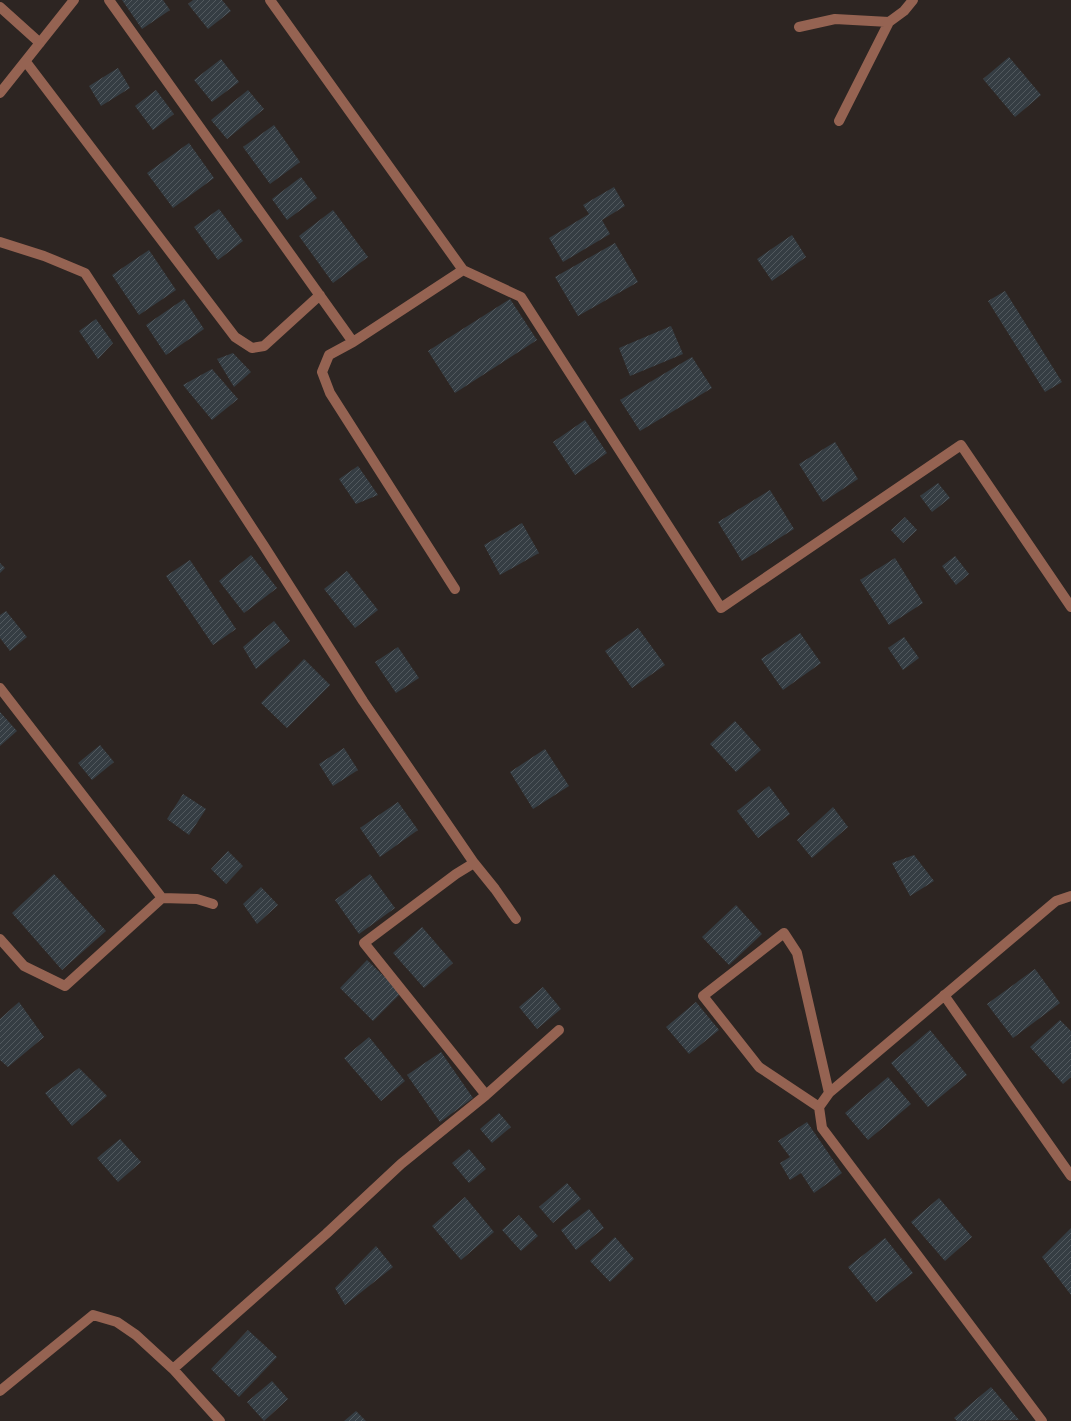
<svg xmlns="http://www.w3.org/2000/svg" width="1071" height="1421" font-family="'Roboto Condensed',sans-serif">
	<defs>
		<pattern id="building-hatch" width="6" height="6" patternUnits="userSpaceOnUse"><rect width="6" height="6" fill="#353d43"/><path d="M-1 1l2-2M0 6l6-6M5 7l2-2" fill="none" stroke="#52595e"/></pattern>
	</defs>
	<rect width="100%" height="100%" fill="#2d2522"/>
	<path fill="url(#building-hatch)" d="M122 0H163L170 10 142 29Z
		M193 0H222L231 11 208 29 188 4Z
		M1009 57 1041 95 1015 117 983 79Z
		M221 59 239 82 212 102 194 80Z
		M118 68 130 88 101 106 89 86Z
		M156 90 174 114 153 130 135 106Z
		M248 90 264 109 227 139 211 120Z
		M274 125 300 162 270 184 243 147Z
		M189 143 214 178 173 208 147 173Z
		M301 177 317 198 287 220 272 199Z
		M614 187 625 206 602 220 610 234 563 262 549 238 589 214 583 205Z
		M219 209 243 241 218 260 194 227Z
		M333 210 368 257 333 283 299 236Z
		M792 235 806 257 772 281 757 259Z
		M615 243 638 282 578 316 555 277Z
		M149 250 176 290 139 315 112 275Z
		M1005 291 1062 382 1045 392 988 301Z
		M184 299 204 329 166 355 146 325Z
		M510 299 537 340 455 393 428 351Z
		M96 319 113 343 98 359 79 331Z
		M671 326 683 354 630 376 619 348Z
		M233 353 251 372 234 387 217 359Z
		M692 357 712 388 640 431 620 400Z
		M212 369 238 399 212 420 183 385Z
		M585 420 607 453 575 475 553 442Z
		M835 442 858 479 823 502 799 464Z
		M358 466 378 495 356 504 339 479Z
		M938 483 950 498 932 512 920 496Z
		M770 490 794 529 742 561 718 522Z
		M905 517 917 530 903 543 891 530Z
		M522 523 539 553 500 575 484 545Z
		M251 555 277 588 244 613 219 581Z
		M955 556 969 574 956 585 942 566Z
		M895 558 923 603 889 625 860 580Z
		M190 560 236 629 213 645 166 576Z
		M0 563 5 568 0 573Z
		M347 571 378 610 355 628 324 589Z
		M6 611 27 637 10 651 0 638V615Z
		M274 621 290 641 256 669 243 647Z
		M638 628 665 665 632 688 605 651Z
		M800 633 821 663 783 690 761 659Z
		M904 637 919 658 903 670 888 648Z
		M398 647 419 678 396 693 375 662Z
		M304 659 330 685 287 728 261 703Z
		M0 712 17 731 0 746Z
		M735 721 761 750 736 772 710 744Z
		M100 745 114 762 92 780 78 763Z
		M344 748 358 770 333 786 319 764Z
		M545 749 569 786 533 809 510 772Z
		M769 786 790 814 758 838 737 811Z
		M183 794 206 809 189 835 167 819Z
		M398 802 418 830 380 857 360 828Z
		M833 807 848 827 812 858 797 840Z
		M228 851 243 866 226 884 211 869Z
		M914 855 934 881 910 896 892 863Z
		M54 874 106 931 62 970 12 913Z
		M370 874 395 908 359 934 335 900Z
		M261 887 278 905 257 924 243 904Z
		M736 905 762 934 729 965 702 937Z
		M422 927 453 963 424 988 393 953Z
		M367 960 401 993 373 1021 340 988Z
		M1035 969 1060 1003 1013 1038 987 1004Z
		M543 987 561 1009 537 1029 519 1007Z
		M19 1002 44 1037 8 1067 0 1060V1019Z
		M696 1002 719 1030 689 1054 666 1027Z
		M1060 1020 1071 1031V1077L1063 1084 1030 1047Z
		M930 1030 967 1075 928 1107 891 1063Z
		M369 1037 405 1081 381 1101 344 1058Z
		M441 1052 473 1098 440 1122 407 1075Z
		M79 1068 107 1096 72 1126 45 1093Z
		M888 1077 911 1104 868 1140 845 1113Z
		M499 1113 511 1127 492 1143 480 1129Z
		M807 1122 842 1173 814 1193 801 1173 790 1180 780 1163 790 1157 778 1141Z
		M120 1139 141 1162 118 1182 97 1158Z
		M469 1149 486 1169 469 1183 452 1163Z
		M567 1183 581 1199 553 1223 539 1207Z
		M465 1197 494 1232 461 1260 432 1226Z
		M939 1198 972 1237 945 1261 911 1222Z
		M589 1209 604 1228 576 1250 561 1230Z
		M519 1215 538 1236 521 1251 502 1230Z
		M1071 1228V1295L1042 1257Z
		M615 1237 634 1259 610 1282 590 1261Z
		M885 1238 913 1273 876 1302 848 1267Z
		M376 1246 393 1267 345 1305 335 1288Z
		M248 1330 277 1357 239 1397 211 1369Z
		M272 1381 288 1399 264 1421 247 1402Z
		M991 1387 1019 1420 957 1421 954 1418Z
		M356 1411 366 1421H344Z"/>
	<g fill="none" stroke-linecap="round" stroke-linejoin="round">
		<path stroke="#956352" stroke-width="10" d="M109 0 353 342
			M270 0 463 270 521 297 721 608 961 445 1071 607
			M0 7 40 43
			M799 27 835 19 889 22
			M26 62 235 337 252 348 264 346 320 295
			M0 93 74 0
			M839 121 889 22 904 11 913 0
			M0 242 44 256 85 273 264 546 363 701 474 863 456 874 364 943 486 1095
			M455 589 330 393 322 372 329 355 353 342 463 270
			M0 688 162 898
			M474 863 495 889 516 919
			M0 939 24 966 65 986 162 898 197 899 213 904
			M944 995 1071 1176
			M819 1107 759 1067 703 996 784 933 797 953 829 1093
			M173 1369 326 1234 401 1164 486 1095 559 1030
			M0 1391 93 1315 117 1322 136 1335 173 1369 220 1421
			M1042 1421 822 1128 819 1107 829 1093 1056 901 1071 896"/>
	</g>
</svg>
